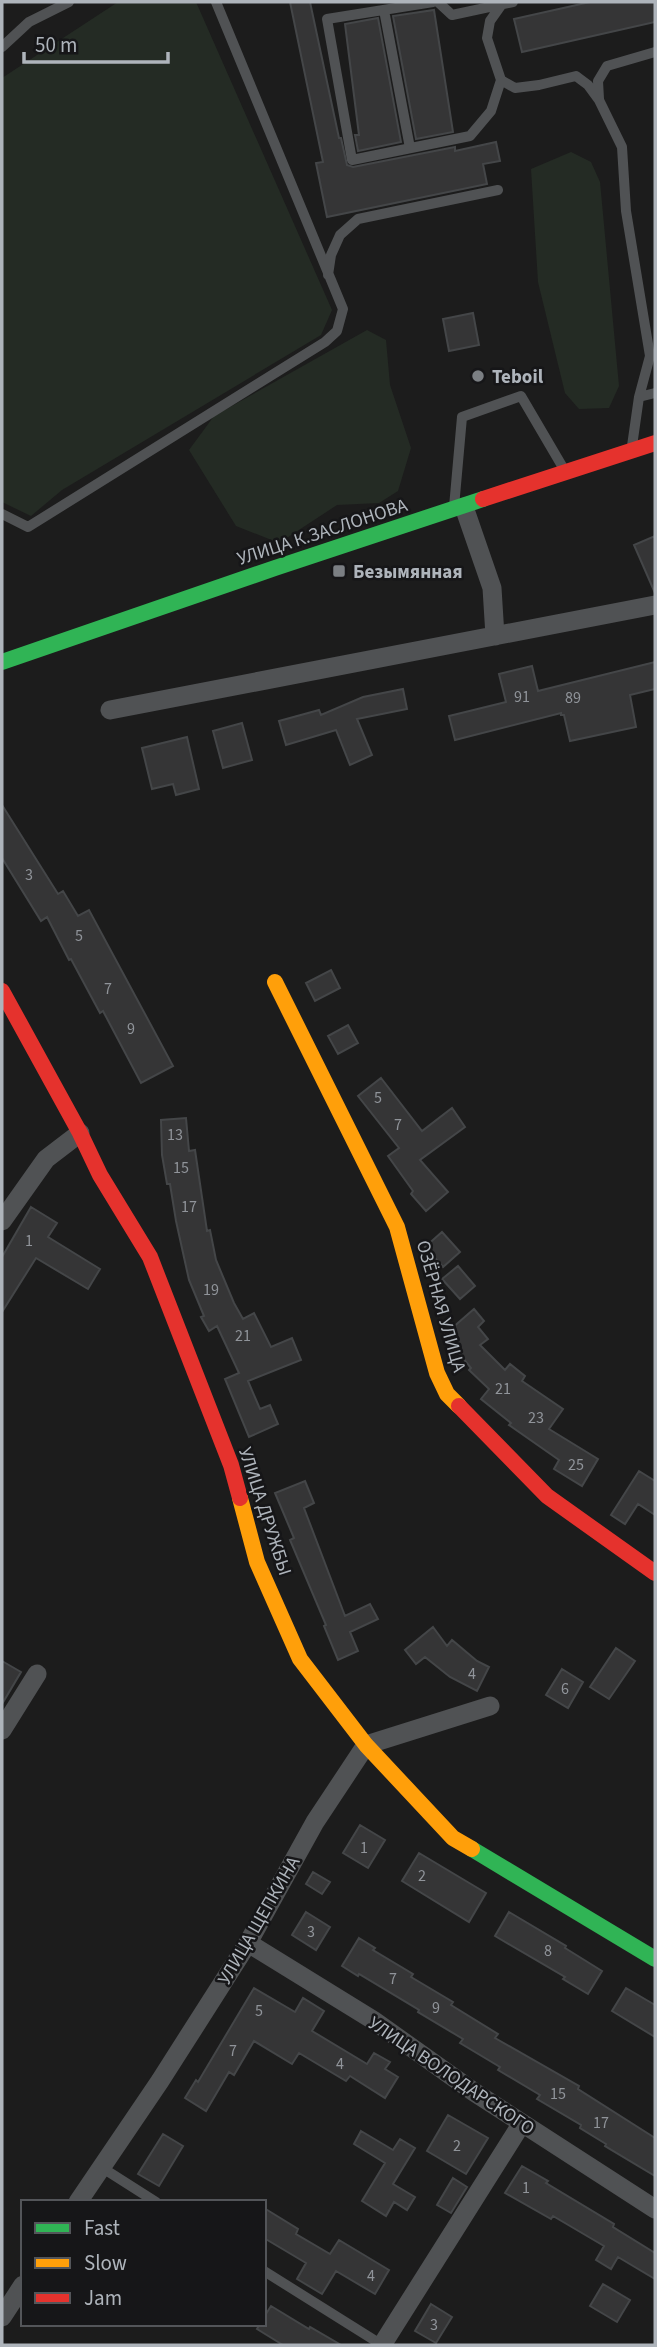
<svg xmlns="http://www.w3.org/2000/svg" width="657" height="2347" font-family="'Source Sans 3',sans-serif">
	<rect width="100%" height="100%" fill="#1c1c1c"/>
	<path fill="#242b24" d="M118 2H196L332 310 321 335 62 490 31 516 2 502V78Z
		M571 152 591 162 600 182 619 386 609 408 579 409 565 393 538 282 531 169Z
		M367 330 386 340 390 385 411 448 398 491 379 503 337 505 279 543 236 526 189 450 214 416Z"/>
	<path fill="#353536" stroke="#444648" stroke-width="2" d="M290 2H310L339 138H341L347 165 353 167 455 147V151L496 142 500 161 483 164 487 184 327 217 316 163 323 162Z
		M590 2H655V22L522 52 514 19Z
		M434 10 453 132 416 139 393 16Z
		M378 18 401 142 358 151 355 135H359L345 24Z
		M473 313 479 345 449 351 443 319Z
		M655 536V593L634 545Z
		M655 662V689L630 695 636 727 570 741 564 715H561V713L455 740 449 716 506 702 499 674 532 666 538 691Z
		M403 689 407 709 357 719 372 755 350 765 336 730 286 745 279 721 319 710 321 715 363 697Z
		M242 723 252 760 223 768 213 731Z
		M187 737 199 789 176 795 173 784 152 789 142 748Z
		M2 805 58 894 63 891 78 916 89 910 173 1066 141 1083 103 1011 100 1013 71 959 69 960 47 917 41 921 2 858Z
		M331 970 340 988 315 1001 306 983Z
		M348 1025 358 1043 338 1054 328 1036Z
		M381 1078 422 1131 452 1108 465 1127 420 1160 448 1192 426 1211 411 1194 413 1191 388 1156 399 1148 358 1096Z
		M186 1118 189 1151 195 1150 207 1231 210 1230 216 1260 234 1303 243 1319 254 1313 271 1347 292 1338 301 1360 248 1381 260 1409 270 1405 278 1424 249 1437 225 1379 239 1373 217 1326 209 1331 201 1317 204 1316 189 1280 176 1221 170 1184H167L162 1155 161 1120Z
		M31 1207 57 1223 48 1237 100 1269 88 1289 36 1258 2 1312V1257Z
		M442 1232 460 1252 443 1267 425 1247Z
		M458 1266 475 1286 460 1299 442 1279Z
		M474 1309 484 1321 478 1327 488 1339 480 1345 505 1370 510 1364 525 1376 522 1381 563 1409 549 1429 598 1459 582 1486 554 1469 559 1460 509 1425 511 1423 481 1399 489 1389 469 1370 471 1368 444 1335Z
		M639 1471 655 1481V1515L638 1504 625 1524 611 1515Z
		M305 1481 314 1503 304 1508 345 1616 370 1604 378 1619 350 1632 358 1651 338 1660 324 1626 326 1625 290 1540 294 1538 275 1493Z
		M433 1627 447 1646 452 1640 477 1661 489 1667 477 1691 450 1677 425 1657 416 1664 405 1650Z
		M616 1648 635 1661 609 1699 590 1687Z
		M2 1661 21 1672 2 1704Z
		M562 1669 583 1682 568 1708 546 1695Z
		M360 1825 385 1840 368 1868 343 1853Z
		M419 1853 486 1893 469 1922 402 1881Z
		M313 1872 330 1882 322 1894 306 1884Z
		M306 1912 330 1927 316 1950 292 1935Z
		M509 1912 566 1946 565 1948 602 1971 588 1994 563 1979 565 1977 495 1936Z
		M359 1938 375 1948 373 1950 413 1974 411 1977 453 2002 451 2005 498 2034 495 2038 579 2086 578 2089 655 2138V2176L605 2146 606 2144 580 2128 581 2125 537 2099 540 2095 498 2070 500 2067 460 2043 463 2039 418 2012 419 2010 359 1974 358 1976 342 1966Z
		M254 1988 295 2012 303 1998 324 2011 312 2031 367 2064 374 2053 390 2062 385 2069 398 2077 385 2098 350 2076 346 2081 299 2053 292 2064 254 2041 234 2075 229 2072 206 2111 185 2098 196 2080 198 2082Z
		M626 1988 655 2005V2037L612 2011Z
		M448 2115 488 2138 466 2174 427 2151Z
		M361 2131 393 2150 400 2139 415 2148 393 2184 415 2197 407 2210 394 2202 386 2216 362 2201 385 2163 354 2144Z
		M163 2134 183 2146 159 2186 138 2174Z
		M522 2166 548 2181 546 2183 614 2224 613 2227 655 2253V2279L618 2257 611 2269 596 2260 604 2246 553 2216 551 2219 505 2193Z
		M453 2178 467 2187 451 2213 437 2205Z
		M264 2208 298 2229 296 2234 330 2254 339 2240 389 2270 375 2294 336 2271 322 2294 297 2279 306 2263 264 2238Z
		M603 2284 630 2300 617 2322 590 2306Z
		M431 2304 452 2317 436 2343 415 2331Z
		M271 2306 309 2329 310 2327 341 2345H283L257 2329 260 2324H264V2317Z"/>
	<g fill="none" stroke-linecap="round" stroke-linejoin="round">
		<path stroke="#505254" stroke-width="10" d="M433 2 327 19 352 160 470 136 491 111 501 80 487 38 490 21 502 4
			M438 2 452 15 513 2
			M384 10 410 148
			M2 47 29 22 69 2
			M501 80 515 88 539 85 576 76 588 85 599 100 622 147 626 211 650 356 639 397
			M599 99 598 81 607 66 655 52
			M328 275 331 255 340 235 358 219 498 190
			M632 446 639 397 655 393
			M454 507 462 417 521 396 565 471
			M2 514 28 527 325 342 337 331 343 309 216 2
			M101 2167 156 2202
			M264 2271 382 2345"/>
		<path stroke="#505254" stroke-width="19" d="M464 507 492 588 495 636
			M110 710 655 605
			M2 1221 46 1159 80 1133
			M2 1730 37 1674
			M248 1943 373 2020 474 2092 655 2209
			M78 2202 160 2081 248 1943 315 1822 366 1745 490 1706
			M2 2317 23 2285
			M382 2345 522 2123"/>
		<path stroke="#30b455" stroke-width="16" d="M2 662 275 568 483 499
			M472 1849 655 1959"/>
		<path stroke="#ff9f0a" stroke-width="16" d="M275 982 397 1227 437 1373 447 1394 459 1406
			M240 1498 257 1562 300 1659 366 1745 453 1838 472 1849"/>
		<path stroke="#e5322d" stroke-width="16" d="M483 499 655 443
			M2 991 80 1133 100 1175 150 1257 231 1465 240 1498
			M459 1406 547 1496 655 1573"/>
	</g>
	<g fill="#7b7f83" stroke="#161618" stroke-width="2.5">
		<circle cx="478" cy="376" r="7"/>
		<rect x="332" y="564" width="14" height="14" rx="3.5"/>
	</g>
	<g text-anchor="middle" stroke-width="5" stroke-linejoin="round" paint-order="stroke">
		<g font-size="16" fill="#90949a">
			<text x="522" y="702">91</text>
			<text x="573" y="703">89</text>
			<text x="29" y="880">3</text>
			<text x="79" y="941">5</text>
			<text x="108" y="994">7</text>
			<text x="131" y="1034">9</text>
			<text x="378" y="1103">5</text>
			<text x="398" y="1130">7</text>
			<text x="175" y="1140">13</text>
			<text x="181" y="1173">15</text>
			<text x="189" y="1212">17</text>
			<text x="29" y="1246">1</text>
			<text x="211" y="1295">19</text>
			<text x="243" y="1341">21</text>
			<text x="503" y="1394">21</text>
			<text x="536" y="1423">23</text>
			<text x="576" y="1470">25</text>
			<text x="472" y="1679">4</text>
			<text x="565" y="1694">6</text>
			<text x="364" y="1853">1</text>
			<text x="422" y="1881">2</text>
			<text x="311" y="1937">3</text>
			<text x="548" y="1956">8</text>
			<text x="393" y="1984">7</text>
			<text x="436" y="2013">9</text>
			<text x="259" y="2016">5</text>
			<text x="233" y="2056">7</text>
			<text x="340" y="2069">4</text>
			<text x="558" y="2099">15</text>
			<text x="601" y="2128">17</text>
			<text x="457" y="2151">2</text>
			<text x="526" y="2193">1</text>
			<text x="371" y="2281">4</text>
			<text x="434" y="2330">3</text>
		</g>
		<g font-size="19" font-weight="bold" fill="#aeb4bb" stroke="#161618" text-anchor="start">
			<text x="492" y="383">Teboil</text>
			<text x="353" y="578">Безымянная</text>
		</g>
		<g font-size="19" fill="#aeb4bb" stroke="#161618">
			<text transform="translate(322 531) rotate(-18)" y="7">УЛИЦА К.ЗАСЛОНОВА</text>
			<text transform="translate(442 1306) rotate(74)" y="7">ОЗЁРНАЯ УЛИЦА</text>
			<text transform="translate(266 1511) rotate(72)" y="7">УЛИЦА ДРУЖБЫ</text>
			<text transform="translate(258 1920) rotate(-60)" y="7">УЛИЦА ЩЕПКИНА</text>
			<text transform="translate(452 2075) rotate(34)" y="7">УЛИЦА ВОЛОДАРСКОГО</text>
		</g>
	</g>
	<rect width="657" height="2347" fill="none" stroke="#aeb4bb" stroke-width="7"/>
	<rect x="21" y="2200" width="245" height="126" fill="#161618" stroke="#535559" stroke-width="2"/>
	<rect x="35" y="2223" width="35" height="10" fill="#30b455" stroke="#535559" stroke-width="2"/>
	<text x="84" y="2235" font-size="21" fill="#aeb4bb">Fast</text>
	<rect x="35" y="2258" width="35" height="10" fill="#ff9f0a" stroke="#535559" stroke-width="2"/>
	<text x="84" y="2270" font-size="21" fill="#aeb4bb">Slow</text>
	<rect x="35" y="2293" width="35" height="10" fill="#e5322d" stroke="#535559" stroke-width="2"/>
	<text x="84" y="2305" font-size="21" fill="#aeb4bb">Jam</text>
	<path d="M24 52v10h144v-10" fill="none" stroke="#aeb4bb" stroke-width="3.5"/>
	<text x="35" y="52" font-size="21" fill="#aeb4bb" stroke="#161618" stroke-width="5" paint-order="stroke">50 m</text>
</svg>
